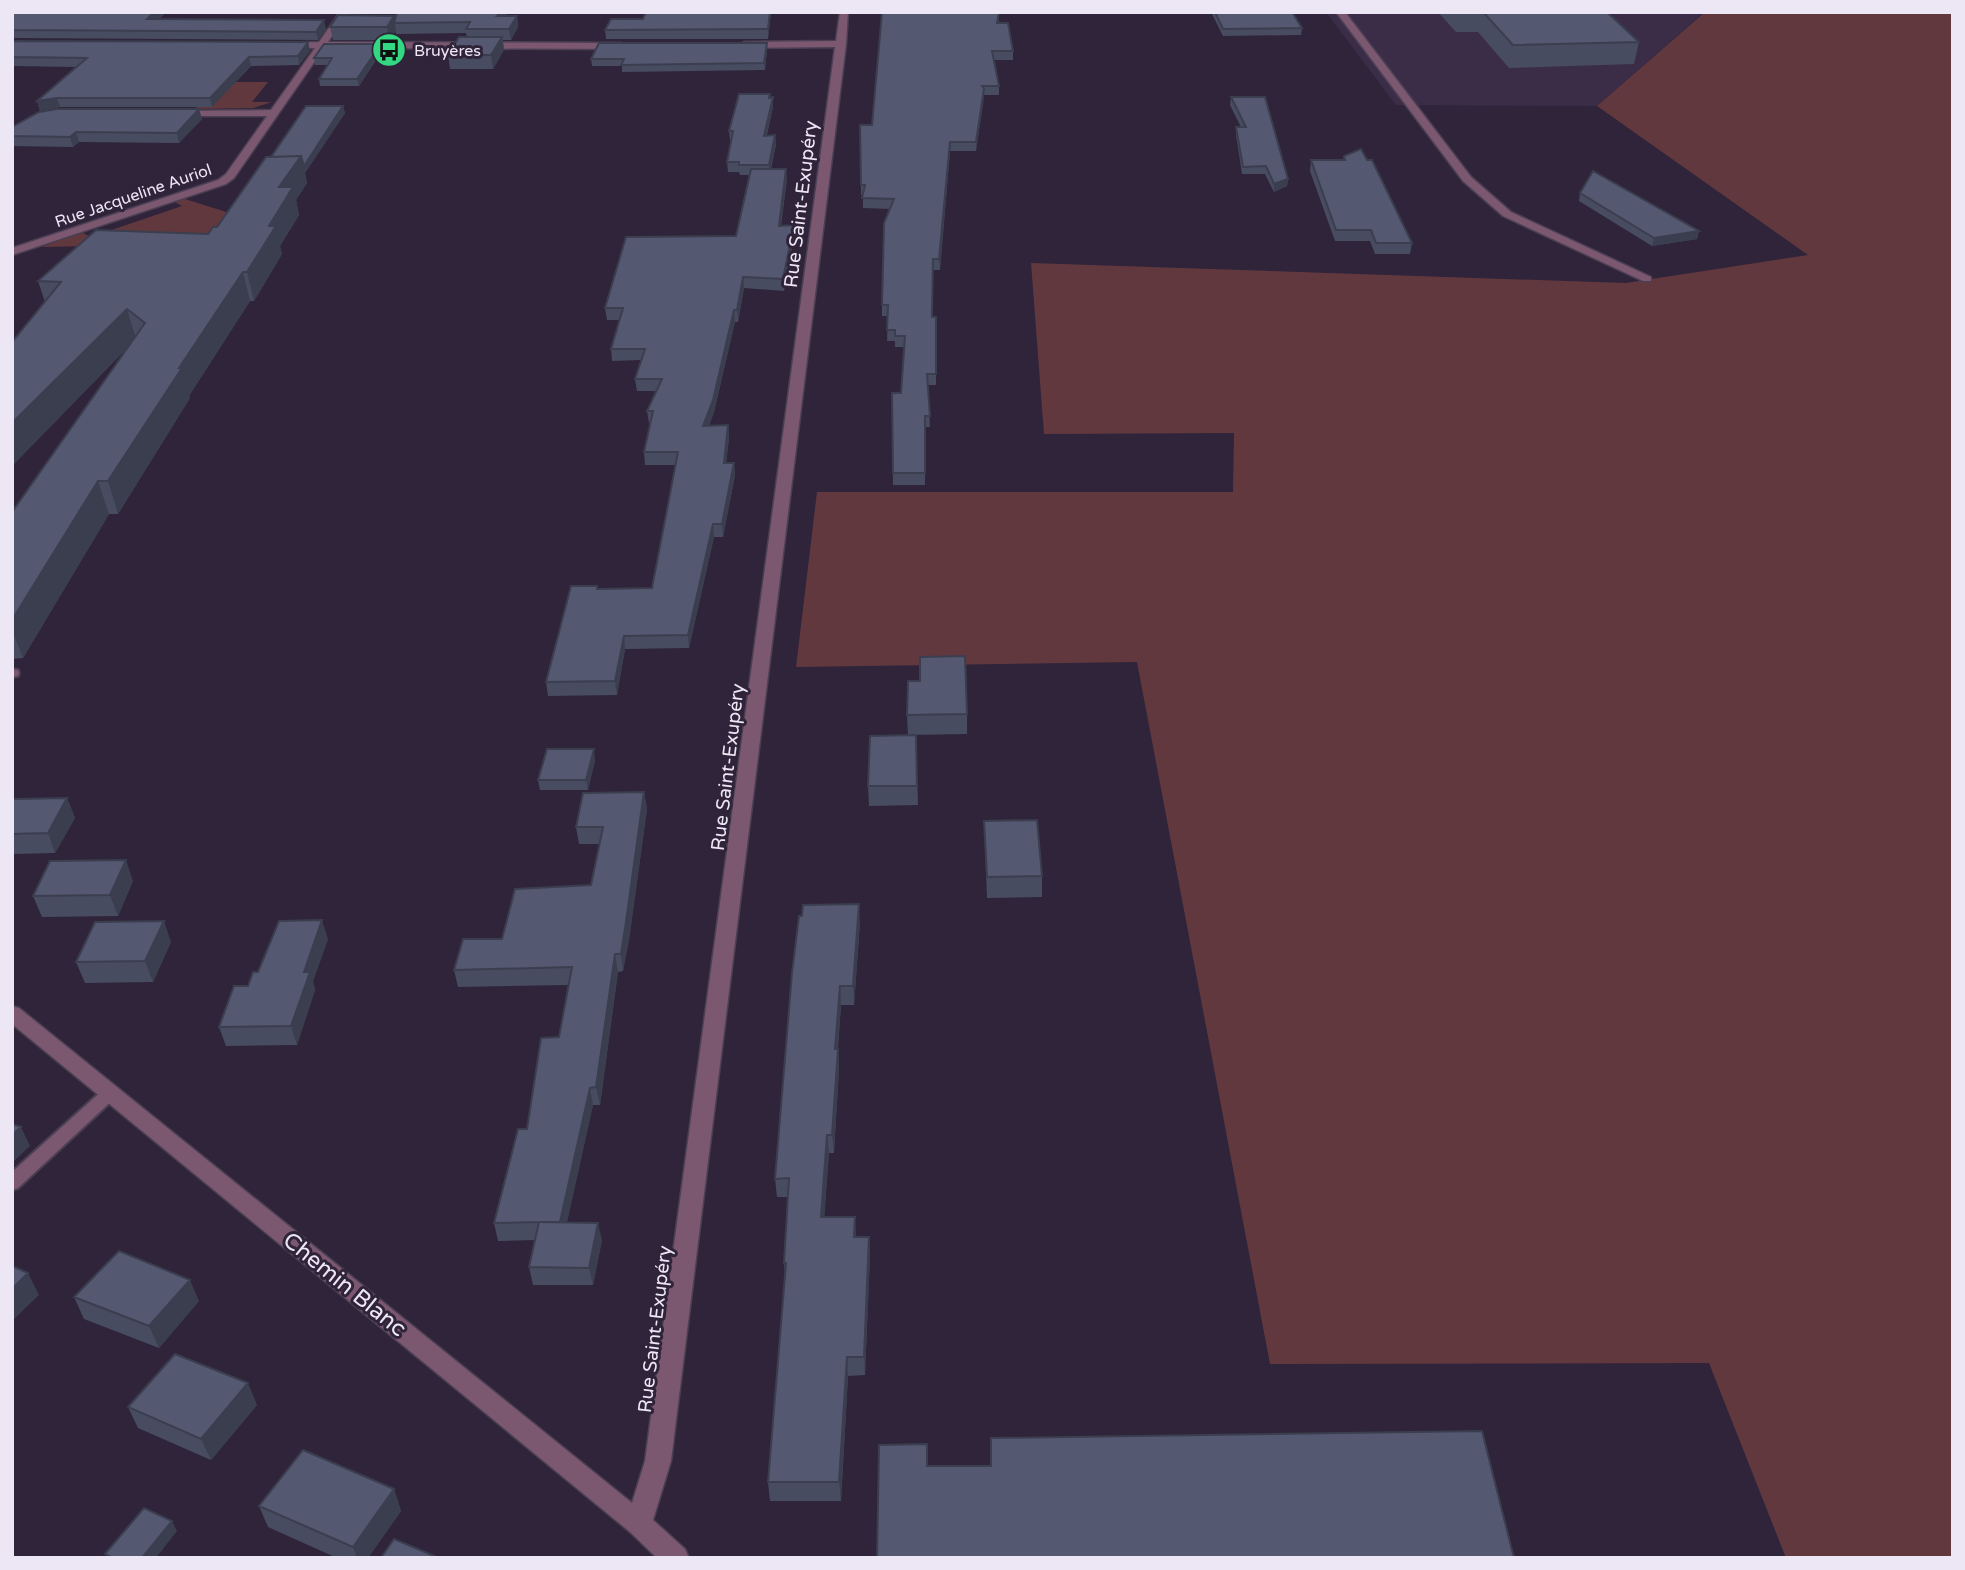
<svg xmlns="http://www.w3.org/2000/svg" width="1965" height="1570" font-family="'Varela Round',sans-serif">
	<rect width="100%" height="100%" fill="#2f2439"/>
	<path fill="#3b2d48" d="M1326 12H1704L1597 106 1396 105Z"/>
	<path fill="#62383f" d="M1705 12H1953V1558H1786L1709 1363 1270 1364 1137 662 796 667 817 492H1233L1234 433 1044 434 1031 263 1626 283 1808 255 1597 106Z
		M218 82H268L252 102H272L253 108 195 109Z
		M185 199 239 216 217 243 42 247 81 232 91 237 182 206 173 201Z"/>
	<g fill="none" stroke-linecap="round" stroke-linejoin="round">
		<g stroke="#4a3f53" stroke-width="4">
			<path id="lane" d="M12 669 18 670 19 673 18 676 12 677Z
				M111 1086 117 1088 119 1092 117 1096 18 1188 12 1190V1172L105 1088Z"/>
		</g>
		<g stroke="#4a3f53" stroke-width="3">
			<path id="street" d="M340 12H349L328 42 621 43 625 46 621 49 324 48 234 178 226 184 12 255V248L218 180 226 174 267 116H177L172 113 174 111 271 110 315 48H285L281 45 282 43 319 42Z
				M840 12H848L846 44 671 1461 653 1520 685 1549 689 1558H657L630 1532 12 1024V1006L19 1008 632 1503 645 1461 835 47 744 48 740 45 744 42 836 41Z
				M1336 12H1345L1471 177 1511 212 1651 277V281H1643L1503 216 1463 181Z"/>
		</g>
		<use href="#lane" fill="#7b5770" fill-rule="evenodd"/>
		<use href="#street" fill="#7b5770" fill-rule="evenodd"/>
	</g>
	<path fill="#484c61" d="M12 12H166L159 19 326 29 318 40 12 38Z
		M508 12 506 16H517L518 27 511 40H503L504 50 493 69H450L448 55 467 37 466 33 396 34V31L389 40H333L330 27 395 20Z
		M771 12 768 39H606L605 30 643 19Z
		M1211 12H1292L1302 28 1301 35 1223 36Z
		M1438 12H1607L1639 42 1634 64 1509 68 1478 32H1456Z
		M999 19V23L1013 51V60H994L999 86V95H984L976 151H950L940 270H933L932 317H936V385H928L930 427H925V485H893L892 393H901L904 347H895V341H887L888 316H882V305L890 209 863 208V195H861V185L872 125Z
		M12 41 308 42 310 51 299 65 251 66 212 107H60L40 111 37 101 77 67 12 66Z
		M767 50 765 70 622 72V66H592L591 59Z
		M382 51 359 86H320L319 79 328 65H315L314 58Z
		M773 97V107L767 135H775L776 145 771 169 787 179 781 226 794 225V236L784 291 744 288 738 322H735L714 412 709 426 728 425 729 438 726 463H734L735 475 723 537H714L689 648 625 649 617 695 548 696 546 682 597 589 652 588 676 465H645L644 452 651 423H649L647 411 656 391H637L635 379 641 360 612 361 611 349 620 320H607L605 308 736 236 750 175H740L739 172H728L727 162 731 141H730L729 131 770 98Z
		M1231 97 1288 179 1287 186 1274 192 1265 174H1242L1236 135V127H1241L1230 105Z
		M343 106 345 113 305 173 307 183 296 200 299 215 280 246 282 254 254 301H250L189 396 190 398 118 514H109L23 658 12 659V512L129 346 12 466V342L45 302 38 281 208 234 217 227 271 157Z
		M202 119 179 143 79 142 73 147 12 146V127Z
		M1344 156 1412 243 1410 254H1375L1370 241H1335L1310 171 1311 160H1343Z
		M1580 193 1699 231 1697 239 1652 246 1579 201Z
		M967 714V734L908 735 907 715Z
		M916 735 918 805 869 806 868 786Z
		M595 760 588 790H540L538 780Z
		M644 792 647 809 629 940 623 971 618 972 600 1105H593L567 1222 602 1240 593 1285H533L529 1267 535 1240 498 1241 494 1223 559 1037 568 985 458 987 454 970 591 885 600 844H579L576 827Z
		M67 798 75 818 55 853 12 854V799Z
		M984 821 1042 876V897L987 898Z
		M133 881 118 916 42 917 33 896Z
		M860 922 854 1005H841L838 1049 839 1068 834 1153H829L824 1217 856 1237H869L870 1256 865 1375 848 1376 841 1501H770L768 1482 785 1275 784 1263 788 1197H777L775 1179Z
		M328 939 313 981 315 990 297 1045 226 1046 219 1027 258 972Z
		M171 942 153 982 85 983 76 962Z
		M74 1297 199 1301 159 1348 84 1319Z
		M257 1405 211 1460 138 1428 128 1407Z
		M394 1489 401 1511 368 1558H337L268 1527 259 1506Z"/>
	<path fill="#3b3e4f" d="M154 12H166L149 27 147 19Z
		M500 12H508L499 27 497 16Z
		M770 12H771L768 39V29Z
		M394 16 396 31 389 40 387 27Z
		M517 16 518 27 511 40 509 29Z
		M324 20 326 29 318 40 316 32Z
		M502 37 504 50 493 69 491 55Z
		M308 42 310 51 299 65 298 56Z
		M767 43V50L765 70 764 63Z
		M381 44 382 51 359 86 357 79Z
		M249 57 251 66 212 107 210 98Z
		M984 89V98L976 151V142Z
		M773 97V107L764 145V136Z
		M57 98 60 107 40 111 37 101Z
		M343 106 345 113 305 173 307 183 296 200 299 215 280 246 282 254 254 301 247 272 279 187 301 156Z
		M199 109 202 119 179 143 177 133Z
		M76 132 79 142 73 147 70 137Z
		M775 135 776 145 769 175V165Z
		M950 142V151L940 270 939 259Z
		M786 169 787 179 779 236V226Z
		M1288 179 1287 186 1274 192V184Z
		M794 225V236L784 291 783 279Z
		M1699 231 1697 239 1652 246 1654 238Z
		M243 272 250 301 189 396 190 398 118 514 108 481 179 368Z
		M743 277 744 288 738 322 737 310Z
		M127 309 136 339 12 466V423Z
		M734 310 735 322 714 412 704 438 703 426Z
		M728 425 729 438 725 475 724 463Z
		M734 463 735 475 723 537 722 524Z
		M98 481 109 514 23 658 12 630V620Z
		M713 524 714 537 689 648 688 635Z
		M624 636 625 649 617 695 615 681Z
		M594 749 595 760 588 790 586 780Z
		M644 792 647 809 629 940 623 971 621 954Z
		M67 798 75 818 55 853 48 833Z
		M126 860 133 881 118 916 110 895Z
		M859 904 860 922 854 1005 853 986Z
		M322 920 328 939 313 981 315 990 297 1045 291 1026 304 972Z
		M164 921 171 942 153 982 145 961Z
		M615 954 618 972 600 1105 596 1087Z
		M840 986 841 1005 836 1068 835 1049Z
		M838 1049 839 1068 834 1153 832 1135Z
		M590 1088 593 1105 563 1240 560 1222Z
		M21 1127 30 1146 12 1163V1135Z
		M827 1135 829 1153 823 1236 821 1217Z
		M855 1217 856 1235 855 1256 854 1237Z
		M598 1223 602 1240 593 1285 589 1268Z
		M869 1237 870 1256 865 1375 864 1357Z
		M28 1273 39 1295 12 1321V1289Z
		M190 1280 199 1301 159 1348 149 1326Z
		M847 1357 848 1376 841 1501 839 1482Z
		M248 1383 257 1405 211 1460 201 1439Z
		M394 1489 401 1511 368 1558H357L353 1547Z
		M172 1521 177 1531 156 1558H142Z"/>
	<path fill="#545871" stroke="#3b3e4f" stroke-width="2" d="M12 12H154L147 19 324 20 316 32 12 30Z
		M397 12H500L497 16H517L509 29H466L470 22 394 23Z
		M646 12H770L768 29 605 30 611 19H643Z
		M882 12H999L997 23H1008L1013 51H992L999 86H982L984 89 976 142H950L939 259H933L932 317H936V374H927L930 416H925V473H893L892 393H901L905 336H895V330H887L888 305H882L884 223 894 199 862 198 865 185H861L860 125H872Z
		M1215 12H1292L1302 28 1223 29Z
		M1483 12H1607L1639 42 1513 45Z
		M338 15 394 16 387 27H330Z
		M459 37H502L491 55H448Z
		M12 41 308 42 298 56 249 57 210 98H57L37 101 87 58 12 57Z
		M599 43H767L764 63 621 65 624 59H591Z
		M324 44H381L357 79H319L332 58H314Z
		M739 94H770L769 98 773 97 764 136 775 135 769 165H739V162H727L733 131H729Z
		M1231 97H1265L1288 179 1274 184 1266 166 1243 167 1236 127H1246Z
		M306 106H343L304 166 301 156 271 157Z
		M57 109H199L177 133 76 132 70 137 12 136V127L39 112Z
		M1361 149 1367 160H1372L1412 243H1376L1371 230H1336L1311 160H1345L1344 156Z
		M301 156 279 187H293L269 226H276L247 272H243L179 368H182L108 481H98L12 620V512L145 323 127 309 12 423V342L61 282 38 281 96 230 208 234 213 227H217L266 157Z
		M751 169H786L779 226 794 225 783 279 743 277 737 310H734L713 400 703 426 728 425 724 463H734L722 524H713L688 635 624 636 615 681 546 682 571 586H597V589L652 588 678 452H644L653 411H647L662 379H635L645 349H611L623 308H605L626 237 736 236Z
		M1593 171 1699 231 1654 238 1580 193Z
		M965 656 967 714 907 715 908 681H920V657Z
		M916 735 917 786H868L870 736Z
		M547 749H594L586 780H538Z
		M644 792 626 922 621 954H615L596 1087 590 1088 560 1222H540L598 1223 589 1268 529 1267 539 1222 494 1223 518 1129H527L541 1038 559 1037 572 967 454 970 463 939H502L515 889 591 885 603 827H576L583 793Z
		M67 798 48 833 12 834V799Z
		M1037 820 1042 876 987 877 984 821Z
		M126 860 110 895 33 896 50 861Z
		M859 904 853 986H840L835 1049H838L832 1135H827L821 1217H855L854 1237H869L864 1357H847L839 1482H768L786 1263H784L789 1178 775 1179 792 973 799 916H802L803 905Z
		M322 920 304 972H310L291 1026 219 1027 234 986H248L253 972H258L279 921Z
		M164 921 145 961 76 962 95 922Z
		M12 1124 21 1127 12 1135Z
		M119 1251 190 1280 149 1326 74 1297Z
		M12 1266 28 1273 12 1289Z
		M175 1354 248 1383 201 1439 128 1407Z
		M1482 1431 1514 1558H877L879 1445 927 1444V1466H991V1438Z
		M303 1450 394 1489 353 1547 259 1506Z
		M144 1508 172 1521 142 1558H113L105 1554Z
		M394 1539 439 1558H381Z"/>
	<defs>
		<g id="bus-disc" transform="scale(1.75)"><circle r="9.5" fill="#33d882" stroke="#2f2439"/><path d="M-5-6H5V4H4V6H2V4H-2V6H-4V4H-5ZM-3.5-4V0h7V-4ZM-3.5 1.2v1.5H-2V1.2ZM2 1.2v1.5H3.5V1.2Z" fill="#111"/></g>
	</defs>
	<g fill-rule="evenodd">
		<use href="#bus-disc" x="389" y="50"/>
	</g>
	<g text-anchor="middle" stroke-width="6" stroke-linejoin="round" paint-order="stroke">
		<g font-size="16" fill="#ede6f5" stroke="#2f2439" text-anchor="start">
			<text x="414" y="56">Bruyères</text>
		</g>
		<g font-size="16" fill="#ede6f5" stroke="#2f2439">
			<text transform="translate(133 195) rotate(-19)" y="6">Rue Jacqueline Auriol</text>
		</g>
		<g font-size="19" fill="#ede6f5" stroke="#2f2439">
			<text transform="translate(800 204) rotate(-83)" y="7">Rue Saint-Exupéry</text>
			<text transform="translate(727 767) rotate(-83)" y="7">Rue Saint-Exupéry</text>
			<text transform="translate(654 1329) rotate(-83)" y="7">Rue Saint-Exupéry</text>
		</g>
		<g font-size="23" fill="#ede6f5" stroke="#2f2439">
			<text transform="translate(345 1284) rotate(39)" y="8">Chemin Blanc</text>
		</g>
	</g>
	<rect width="1965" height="1570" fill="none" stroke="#ede6f5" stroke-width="28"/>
</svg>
